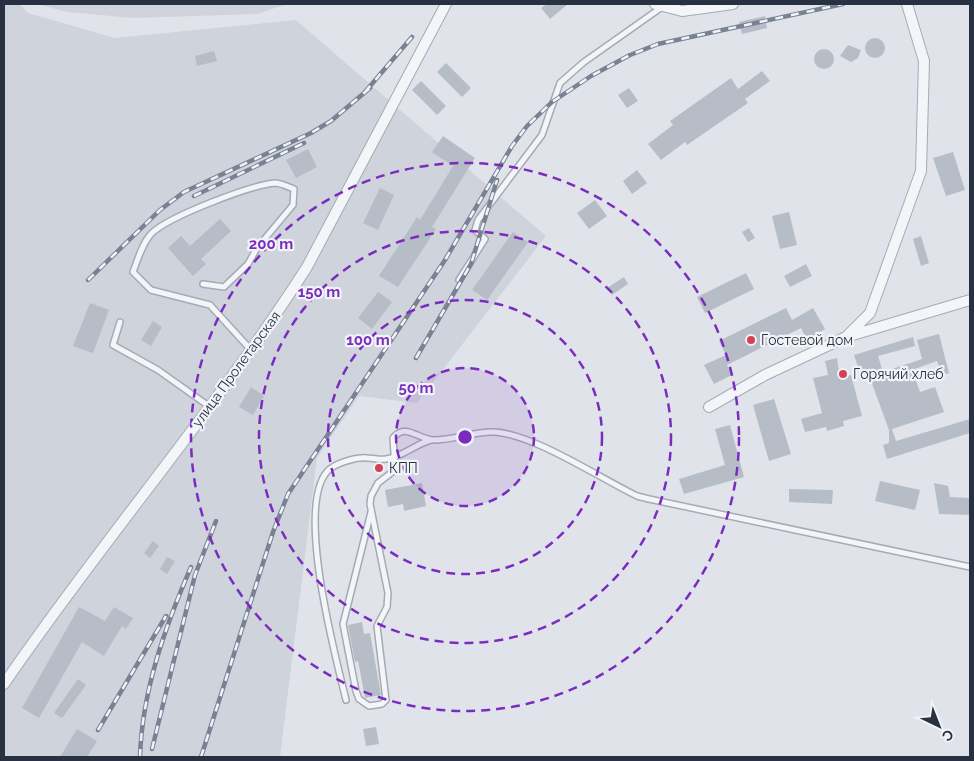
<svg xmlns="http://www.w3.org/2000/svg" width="974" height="761" font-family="Raleway,sans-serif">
	<rect width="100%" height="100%" fill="#e0e4ea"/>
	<path fill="#ced3dc" d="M4 4H20L28 13 115 38 296 20 546 236 417 403 359 396 317 458 280 757H4Z
		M37 4H287L257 14 134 18 67 12Z"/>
	<path fill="#b7bdc6" d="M547 4H568L550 19 541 8Z
		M765 16 767 28 742 34 739 22Z
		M865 48a10 10 0 1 1 20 0a10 10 0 1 1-20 0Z
		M848 45 861 50 858 58 851 62 840 56Z
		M814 59a10 10 0 1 1 20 0a10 10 0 1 1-20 0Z
		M214 51 217 61 197 66 195 56Z
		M446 63 471 88 462 97 437 72Z
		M762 71 770 81 745 99 748 103 687 145 685 142 661 160 648 144 673 125 670 121 731 78 738 89Z
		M421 81 446 106 437 115 412 90Z
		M629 88 638 101 627 108 618 95Z
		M443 136 475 158 432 227 436 229 398 287 379 276 417 217 420 220 453 166 432 152Z
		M308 149 317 167 296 178 286 160Z
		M953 152 965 190 946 196 933 158Z
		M637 170 647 183 632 194 623 181Z
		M380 188 394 195 378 230 363 223Z
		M595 200 607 216 589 229 577 213Z
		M789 212 797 245 780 249 772 216Z
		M220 219 231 231 201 259 206 264 193 276 168 248 181 236 190 246Z
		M749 228 755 238 748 242 742 232Z
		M513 232 528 242 487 300 472 290Z
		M921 236 929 263 921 266 913 239Z
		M806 264 812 276 790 287 784 276Z
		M746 273 754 289 705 313 697 297Z
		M624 277 628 284 612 295 607 288Z
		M378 292 392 302 372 329 358 318Z
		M90 303 109 310 93 353 73 346Z
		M786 308 792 320 813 308 825 329 807 340 801 328 727 365 732 375 714 384 704 365 726 355 719 341Z
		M153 321 162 327 151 346 141 340Z
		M939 334 949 373 942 375 937 361 912 370 920 392 935 387 944 412 892 429 896 441 970 419V433L887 459 883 445 889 443V430L867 370 860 373 854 355 913 337 915 346 878 356 883 372 922 359 917 340Z
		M837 358 840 378 851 375 862 416 843 421 844 426 827 431 826 427 805 432 801 419 822 413 813 378 828 375 825 361Z
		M251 387 264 396 253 415 239 407Z
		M774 399 791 454 769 461 753 405Z
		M730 425 744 477 684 494 679 479 725 465 715 429Z
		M880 481 920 490 915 510 875 501Z
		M422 483 426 506 404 511 403 504 388 507 385 490Z
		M934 483 948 486 950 497 970 498V515L939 514Z
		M789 489 833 490 832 504 789 502Z
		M153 541 159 546 150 558 144 553Z
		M167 557 175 561 167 574 160 569Z
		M79 607 105 621 114 607 133 618 126 629 122 626 104 656 82 642 39 718 22 708Z
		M362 622 364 634 370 633 381 695 365 698 358 661 355 662 348 625Z
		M78 679 86 685 62 718 54 713Z
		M376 727 379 744 366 746 363 729Z
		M77 729 97 741 87 757H60Z"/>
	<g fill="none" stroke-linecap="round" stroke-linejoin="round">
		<g stroke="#a5abb4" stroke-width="8">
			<path id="service" d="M459 280 485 239 475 230 478 220 542 135 560 83 584 62 662 7
				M203 284 224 287 248 264 257 248 293 205 294 189C288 187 281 183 275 183 251 185 167 217 151 234 142 244 138 259 133 272L151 290 210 305 251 350
				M120 322 113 345 158 370 210 407
				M371 512 343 624 356 691 359 699 369 706 382 704 386 700 377 626 387 607 388 593 370 504 371 496 378 483 395 470 393 438C407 422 418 440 434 440 455 440 474 431 495 432 535 435 598 477 637 496L649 499 970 567
				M346 700C336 658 292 497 331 468 340 462 357 457 367 458 374 458 379 460 386 459 403 457 415 444 431 440"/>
		</g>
		<g stroke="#a5abb4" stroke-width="12">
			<path id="minor" d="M655 4 682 11 733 4
				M846 337 870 313 921 171 924 61 907 4
				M709 407 765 375 846 337 970 300
				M4 684C101 542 214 412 307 267L446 4"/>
		</g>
		<use href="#service" stroke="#f3f5f8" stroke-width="5"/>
		<use href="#minor" stroke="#f3f5f8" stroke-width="10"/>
		<g stroke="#798294" stroke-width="4.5">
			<path id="rail" d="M365 92 412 37
				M194 196 304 143
				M88 280 160 210 184 192 311 133 331 121 370 88
				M416 358 471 264 497 180
				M98 730 166 616
				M152 749 195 575 216 521
				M140 757C142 691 165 627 191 567
				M201 757 273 532 288 494 445 260 512 146 527 126 552 102 591 76 630 55 658 44 843 4"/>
		</g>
		<use href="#rail" stroke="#f0f3f7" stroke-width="2.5" stroke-dasharray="8" stroke-linecap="butt"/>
	</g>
	<circle cx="465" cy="437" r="69" fill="#7b2cbf" fill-opacity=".12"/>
	<g fill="none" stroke="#7b2cbf" stroke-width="2.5" stroke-dasharray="9 6">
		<circle cx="465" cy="437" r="69"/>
		<circle cx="465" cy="437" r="137"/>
		<circle cx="465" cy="437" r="206"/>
		<circle cx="465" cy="437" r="274"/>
	</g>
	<g fill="#d24254" stroke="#f0f3f7" stroke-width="2">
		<circle cx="751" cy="340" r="5"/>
		<circle cx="843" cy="374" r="5"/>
		<circle cx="379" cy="468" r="5"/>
	</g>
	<g text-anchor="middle" stroke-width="4.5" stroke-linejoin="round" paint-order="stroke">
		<g font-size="14" fill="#283141" stroke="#f0f3f7" text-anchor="start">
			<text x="761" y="345">Гостевой дом</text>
			<text x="853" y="379">Горячий хлеб</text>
			<text x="389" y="473">КПП</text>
		</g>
		<g font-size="14" fill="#283141" stroke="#f0f3f7">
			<text transform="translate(236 369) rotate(-54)" y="5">улица Пролетарская</text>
		</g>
	</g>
	<circle cx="465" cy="437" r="8" fill="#7b2cbf" stroke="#f0f3f7" stroke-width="2.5"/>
	<g font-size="15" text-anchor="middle" font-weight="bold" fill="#7b2cbf" stroke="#f0f3f7" stroke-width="4.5" stroke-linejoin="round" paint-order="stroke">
		<text x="271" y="249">200 m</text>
		<text x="319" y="297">150 m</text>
		<text x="368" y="345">100 m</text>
		<text x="416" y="393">50 m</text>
	</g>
	<rect width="974" height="761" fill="none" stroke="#283141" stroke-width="10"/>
	<g transform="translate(939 726) rotate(137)" stroke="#f0f3f7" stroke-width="4" paint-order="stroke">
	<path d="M0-4L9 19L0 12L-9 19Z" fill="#283141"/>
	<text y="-8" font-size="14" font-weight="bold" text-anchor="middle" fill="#283141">С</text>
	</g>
</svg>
